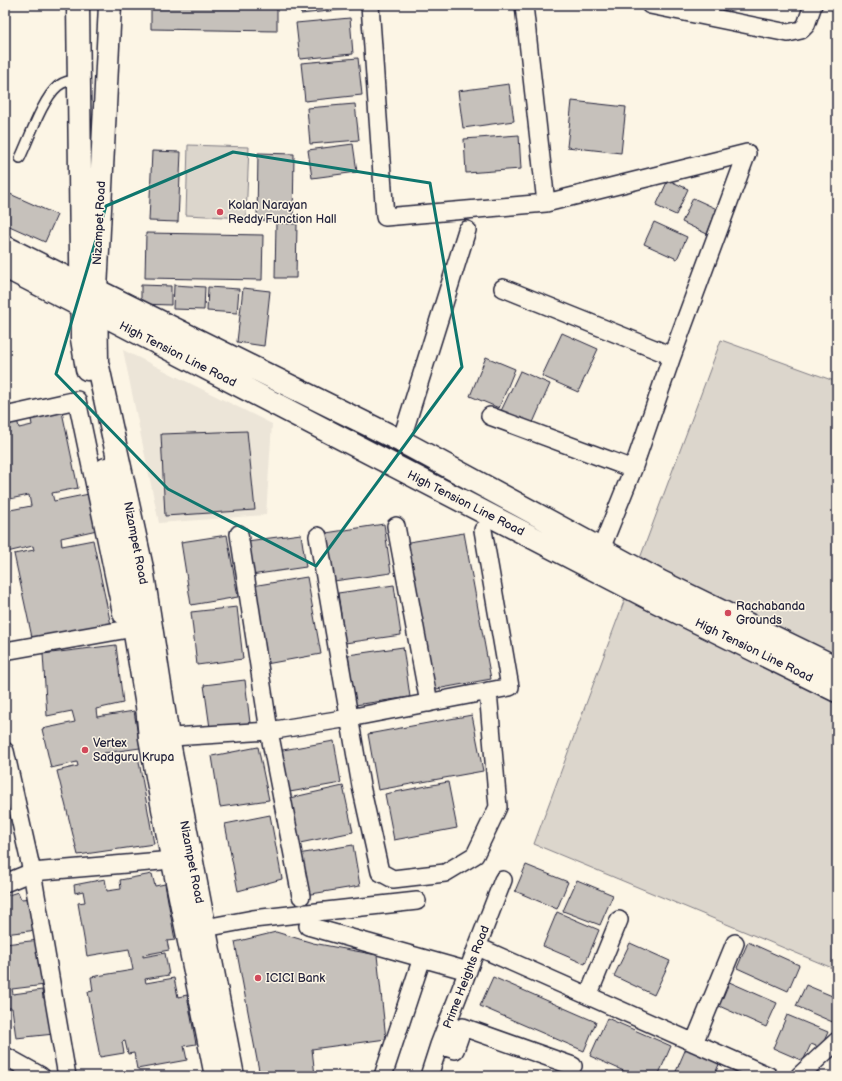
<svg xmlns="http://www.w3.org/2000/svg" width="842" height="1081" font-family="'Balsamiq Sans',sans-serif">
	<rect width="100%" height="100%" fill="#fcf5e5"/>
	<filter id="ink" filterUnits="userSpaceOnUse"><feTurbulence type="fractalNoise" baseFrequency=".025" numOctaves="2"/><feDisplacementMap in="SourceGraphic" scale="8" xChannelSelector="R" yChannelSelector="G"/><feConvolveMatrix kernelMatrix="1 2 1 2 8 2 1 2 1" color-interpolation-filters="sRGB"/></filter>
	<g filter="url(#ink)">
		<path fill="#ece5d8" d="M123 350 272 424 266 515 159 523Z"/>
		<path fill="#dcd6cc" stroke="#7f7c84" d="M188 145 249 147 246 218 186 215Z
			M721 340 837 382V970L534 844Z"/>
		<path fill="#c6c1bb" stroke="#22223b" d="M151 5H277V31L151 29Z
			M300 5H357L358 8 301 14Z
			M389 5H409L389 7Z
			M350 18 353 54 300 59 296 23Z
			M358 58 362 95 305 101 301 63Z
			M509 84 514 121 463 128 458 91Z
			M572 101 626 107 621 153 567 147Z
			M355 104 359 140 310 144 307 108Z
			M519 135 521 169 466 173 464 139Z
			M353 144 357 172 312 178 308 150Z
			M152 151 181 152 178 222 149 221Z
			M258 153 294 154 293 221 257 220Z
			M668 180 688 189 676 215 656 206Z
			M10 194 57 215 45 242 5 224V207Z
			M693 198 717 209 707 234 682 222Z
			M654 222 687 237 677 259 644 244Z
			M276 223 297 224 296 278H275Z
			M146 233 263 235 262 280 145 278Z
			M141 285 171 286V305L141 304Z
			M174 285 205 287 204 310 173 309Z
			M208 287 239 289 237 313 207 311Z
			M243 288 270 291 264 346 237 342Z
			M562 333 598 349 578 392 542 376Z
			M486 357 515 369 499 408 470 396Z
			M520 371 550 384 532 425 501 411Z
			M61 407 78 488 52 493 54 501 89 494 97 530 61 538 62 546 93 540 111 625 33 642 14 554 34 550 33 546 7 552 5 543V511L31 506 29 495 5 500V421L17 419 19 428 32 425 30 414Z
			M247 431 255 510 165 516 161 434Z
			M384 524 391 573 334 581 326 533Z
			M464 533 491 679 431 690 403 543Z
			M301 534 306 567 251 575 247 541Z
			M227 535 238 597 191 605 181 542Z
			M307 577 321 654 266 664 252 586Z
			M394 585 401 635 345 643 338 593Z
			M237 607 243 659 197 665 191 612Z
			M116 645 123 703 96 709 97 717 134 711 140 748 104 753 106 762 138 756 154 844 78 855 57 771 78 766 77 762 51 768 42 729 75 722 72 711 47 716 43 654Z
			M403 647 410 697 355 705 348 655Z
			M245 680 250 723 210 728 204 685Z
			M472 715 483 771 378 790 368 734Z
			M334 741 341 783 284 793 277 751Z
			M258 747 269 800 220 807 212 756Z
			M448 782 457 828 394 840 385 794Z
			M343 786 353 832 295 844 285 799Z
			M270 815 282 879 238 891 225 824Z
			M353 845 360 886 305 895 298 854Z
			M526 865 568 882 557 909 515 891Z
			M152 874 155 886 165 884 175 940 167 941 169 950 143 955V957L165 953 169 975 145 979 146 983 174 978 178 997 187 995 196 1044 184 1046 187 1060 137 1069 134 1053 128 1054 125 1041 122 1042 124 1053 100 1057 88 992 93 991 91 977 133 970 129 949 87 956 78 903 85 902 83 891 75 893 74 885 105 879 107 891 121 889 120 880Z
			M577 880 613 895 600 925 563 911Z
			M18 892 21 899 33 898 37 930 5 934V896Z
			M557 912 599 930 585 964 543 946Z
			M276 932 313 943 377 955 386 1039 312 1049 315 1076H260L235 942Z
			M39 940 45 985 12 989 13 994 42 990 43 998 50 997 54 1034 16 1038 12 1008H5V941V944Z
			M748 942 799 965 788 991 737 968Z
			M630 943 670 961 654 995 614 976Z
			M493 977 596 1022 584 1051 480 1006Z
			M727 981 777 1003 766 1027 717 1005Z
			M806 985 837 998V1024L796 1006Z
			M787 1015 828 1032 821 1048 811 1044 803 1061 773 1048Z
			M607 1018 671 1046 658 1076H635L590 1056Z
			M687 1046 720 1062 714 1076H674Z"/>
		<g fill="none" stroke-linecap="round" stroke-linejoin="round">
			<g stroke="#22223b" stroke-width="12">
				<path id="lane" d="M20 158C29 139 43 98 58 86 64 81 71 80 79 80"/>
			</g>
			<g stroke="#22223b" stroke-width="20">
				<path id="street" d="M370 5 385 217 546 203
					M650 5 788 33 801 30 806 25 813 5
					M503 288 672 356 747 153 546 203 524 5
					M5 416 77 400 122 615
					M490 416 633 469
					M401 441 467 230
					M396 526 429 703
					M239 534 269 731 301 896
					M318 536 361 786 380 872 393 879 445 873 475 855 498 807 488 691
					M601 549 633 469 672 356
					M5 651 134 628
					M156 738 269 731 349 718 510 687 483 530
					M5 751 32 872 67 1076
					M5 883 32 872 161 861 172 859
					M308 926 468 971
					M205 928 253 919 417 901
					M478 947 769 1076
					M588 996 619 920
					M694 1043 735 943
					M439 1045 455 1050 463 1027 573 1066
					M5 1056 41 1076
					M383 1076 422 958
					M429 1076 439 1045 503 880
					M799 1076 837 1041"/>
			</g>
			<g stroke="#22223b" stroke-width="25">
				<path id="secondary" d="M5 247 81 285
					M5 267 81 306
					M96 290 401 441 661 582 837 668
					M96 311 653 600 837 691"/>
			</g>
			<g stroke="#22223b" stroke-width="25">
				<path id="primary" d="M78 5 82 339 87 369
					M110 5 96 290 97 362 142 568 168 737 233 1076
					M106 469 126 579 147 706 150 738 170 847 216 1076"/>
			</g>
			<use href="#lane" stroke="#fcf5e5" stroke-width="9"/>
			<use href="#street" stroke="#fcf5e5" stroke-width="17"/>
			<use href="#secondary" stroke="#fcf5e5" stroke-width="22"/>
			<use href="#primary" stroke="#fcf5e5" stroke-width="22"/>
		</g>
	</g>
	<path fill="none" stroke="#0f766e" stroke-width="3" stroke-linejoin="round" d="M233 152 430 183 462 367 316 566 168 489 56 374 106 206Z"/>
	<g fill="#d1495b" stroke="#fcf5e5" stroke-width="1.5">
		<circle cx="220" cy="212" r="4"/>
		<circle cx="728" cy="613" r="4"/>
		<circle cx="85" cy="750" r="4"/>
		<circle cx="258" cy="978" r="4"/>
	</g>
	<g text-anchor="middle" stroke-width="3" stroke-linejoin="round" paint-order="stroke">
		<g font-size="12" fill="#22223b" stroke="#fcf5e5" text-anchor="start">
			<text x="228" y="209">Kolan Narayan<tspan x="228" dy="14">Reddy Function Hall</tspan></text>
			<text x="736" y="610">Rachabanda<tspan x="736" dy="14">Grounds</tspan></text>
			<text x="93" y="747">Vertex<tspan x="93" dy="14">Sadguru Krupa</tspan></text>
			<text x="266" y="982">ICICI Bank</text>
		</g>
		<g font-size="12" fill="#22223b" stroke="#fcf5e5">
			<text transform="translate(99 223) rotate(-87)" y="4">Nizampet Road</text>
			<text transform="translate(178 354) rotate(27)" y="4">High Tension Line Road</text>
			<text transform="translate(466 503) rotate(27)" y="4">High Tension Line Road</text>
			<text transform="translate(136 543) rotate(79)" y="4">Nizampet Road</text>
			<text transform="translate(754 650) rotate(26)" y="4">High Tension Line Road</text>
			<text transform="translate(192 862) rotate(79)" y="4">Nizampet Road</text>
			<text transform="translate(466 977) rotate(-69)" y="4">Prime Heights Road</text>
		</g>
	</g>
	<rect width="842" height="1081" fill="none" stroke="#fcf5e5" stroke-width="20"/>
	<rect x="10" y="10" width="822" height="1061" fill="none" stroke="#22223b" stroke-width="1.5" filter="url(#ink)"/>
</svg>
